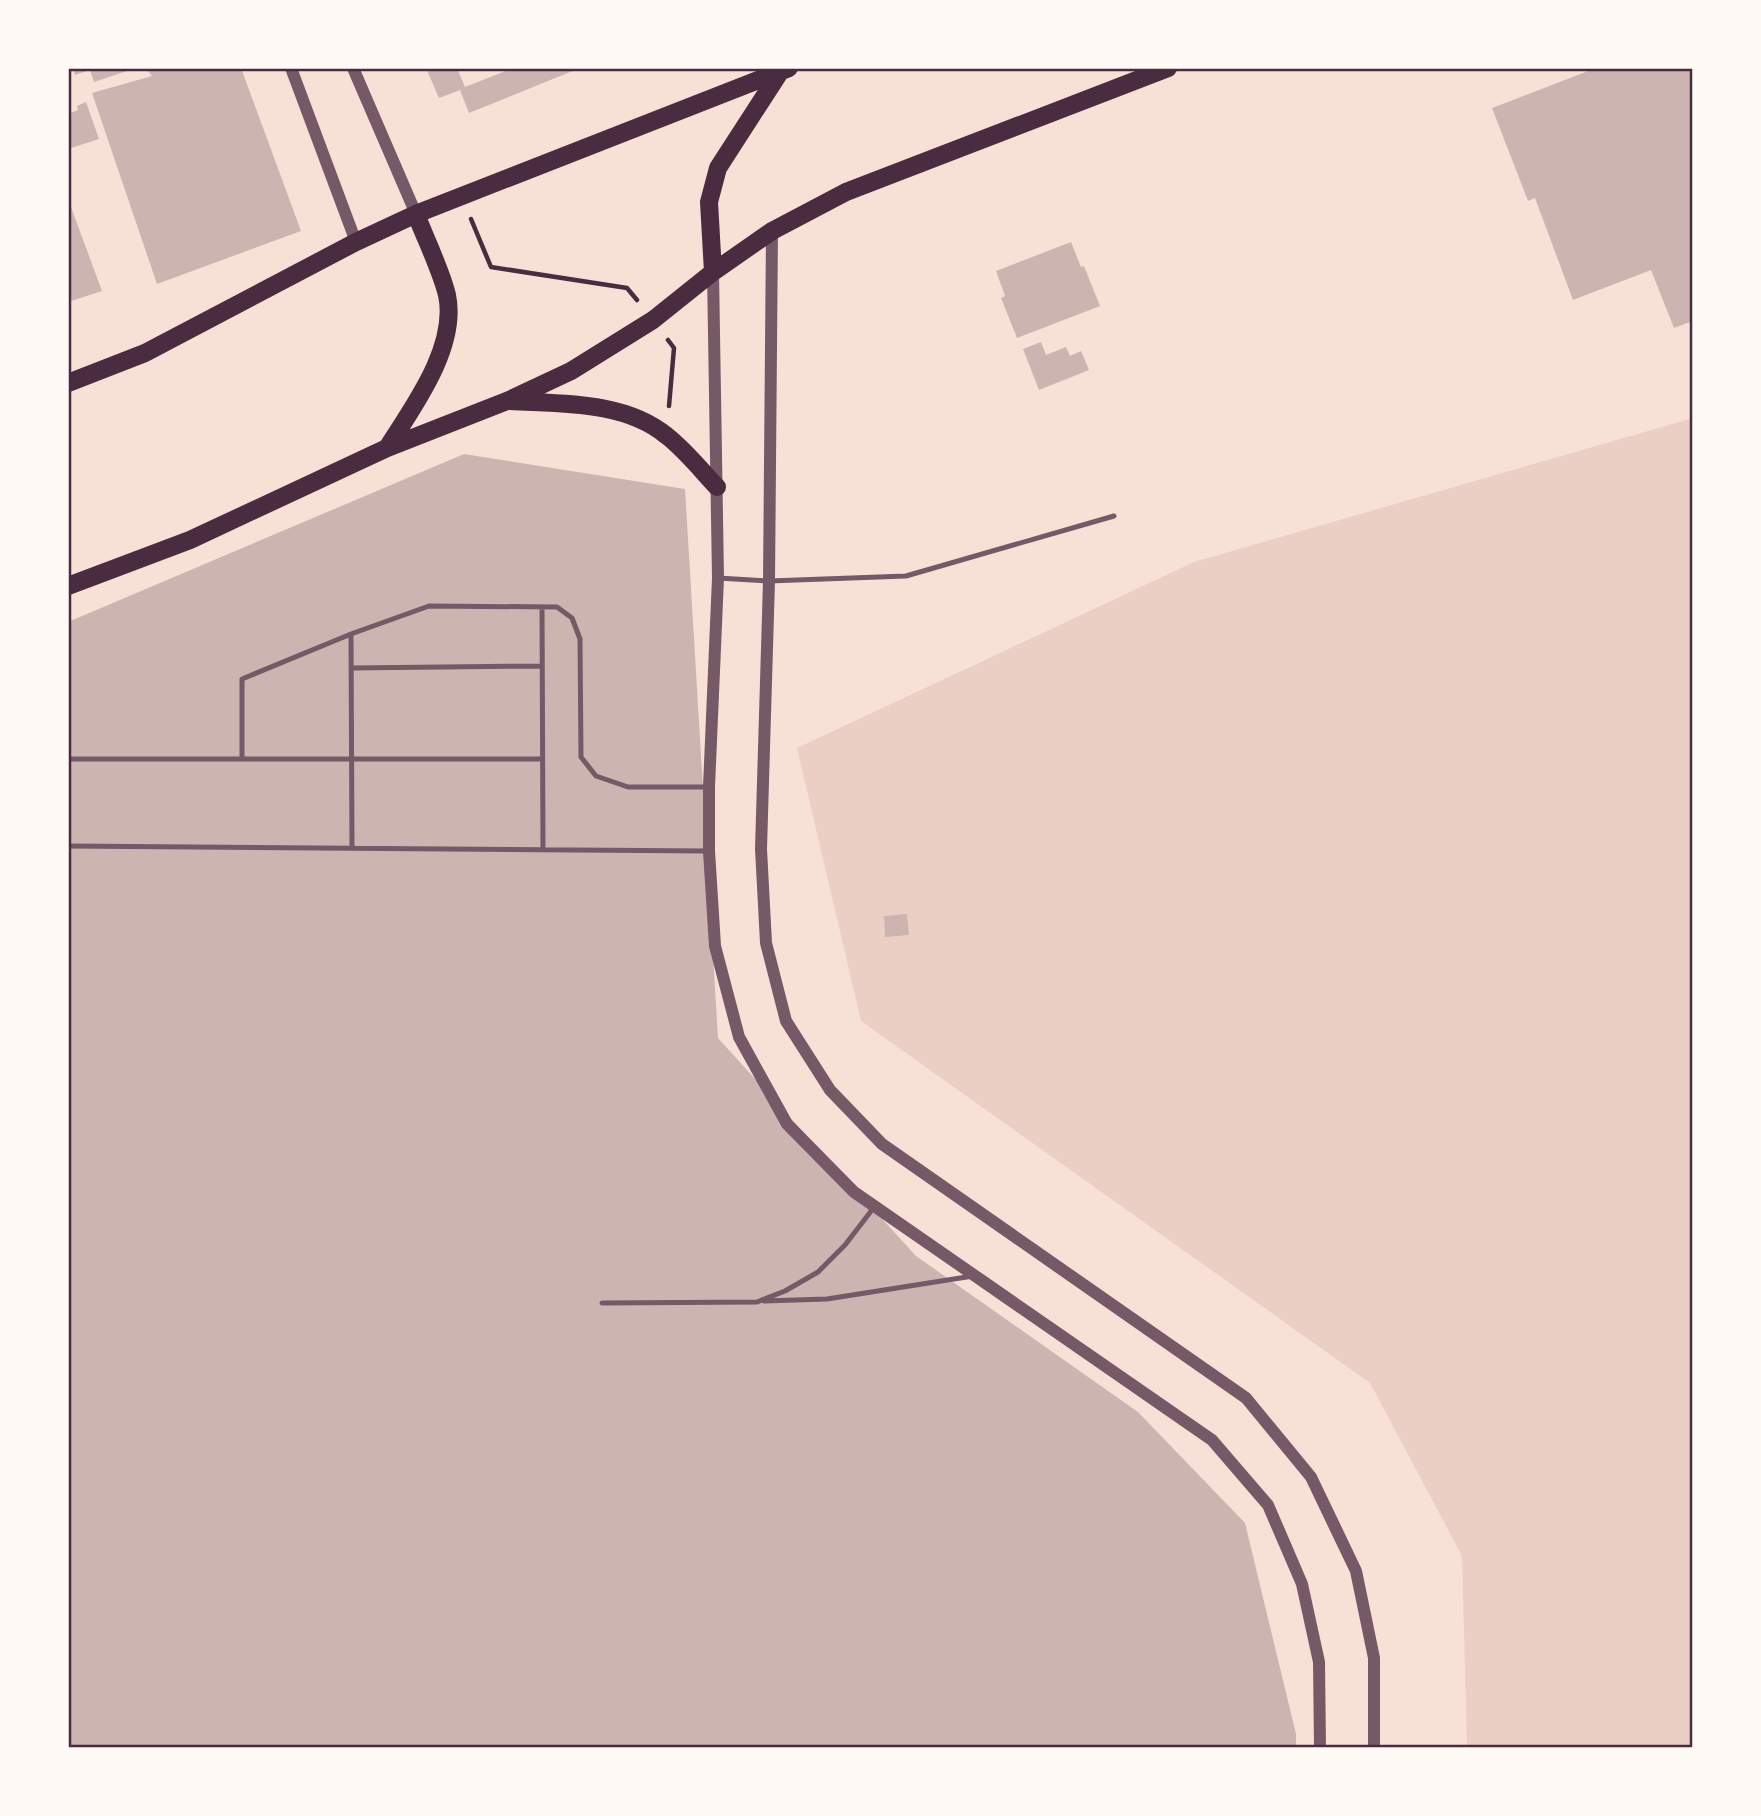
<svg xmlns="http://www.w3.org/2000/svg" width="1761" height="1816" font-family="'Space Grotesk',sans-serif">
	<rect width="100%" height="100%" fill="#f7e1d7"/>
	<path fill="#ebcfc5" d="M1693 418V1748H1467L1462 1556 1370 1383 861 1021 797 748 1194 562Z"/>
	<path fill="#ccb4b1" d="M73 68H133V69L94 82 90 70 75 75Z
		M146 68H241L301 231 157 284 92 93 152 76Z
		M426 68H457L465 87 513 68H580L469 113 460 90 439 98Z
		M1596 68H1693V321L1674 328 1651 270 1573 300 1535 198 1528 201 1492 108Z
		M86 102 99 139 68 149V114L78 110 77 106Z
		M68 199 102 291 68 302Z
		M1071 242 1081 267 1084 266 1100 306 1017 338 1001 298 1005 296 996 271Z
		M1041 342 1046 355 1066 347 1070 356 1081 351 1089 370 1039 390 1023 349Z
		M464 454 685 489 718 1038 916 1256 1138 1412 1245 1523 1296 1734V1748H68V622Z
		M907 914 909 935 885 937 884 916Z"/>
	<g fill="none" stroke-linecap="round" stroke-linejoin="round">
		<path stroke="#4a2c40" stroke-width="4.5" d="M471 219 491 267 627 288 637 300
			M668 340 674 348 669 406"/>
		<path stroke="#755966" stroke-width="5" d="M718 578 769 581 906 576 1114 516
			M542 607 543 850
			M351 634 352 848
			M351 668 542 666
			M68 759H542
			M242 759V679L351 634 429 606 557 607 572 618 580 639 581 757 596 776 628 787H709
			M68 846 709 851
			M764 1301 827 1299 973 1276
			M602 1303 757 1302 785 1291 818 1272 845 1245 875 1206"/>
		<path stroke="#755966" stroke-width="12" d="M291 68 356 242
			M353 68 416 214
			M772 231 769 581 761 849 766 943 786 1021 830 1090 882 1144 1246 1398 1311 1477 1356 1571 1374 1658V1748
			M713 272 718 578 709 787V851L715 946 739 1037 787 1124 854 1192 1212 1440 1268 1505 1302 1584 1319 1662 1320 1748"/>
		<path stroke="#4a2c40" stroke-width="18" d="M713 272 709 202 718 168 780 72
			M68 383 145 353 356 242 416 214 789 68
			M510 401C562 404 625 401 667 436 685 450 701 470 717 487
			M387 448C413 407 458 347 447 295 441 270 425 238 416 214
			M68 586 190 540 387 448 507 401 571 371 653 320 713 272 772 231 846 192 1168 68"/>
	</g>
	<rect width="1761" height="1816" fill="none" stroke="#fffaf5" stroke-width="140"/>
	<rect x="70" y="70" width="1621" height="1676" fill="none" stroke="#4a2c40" stroke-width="2.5"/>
</svg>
